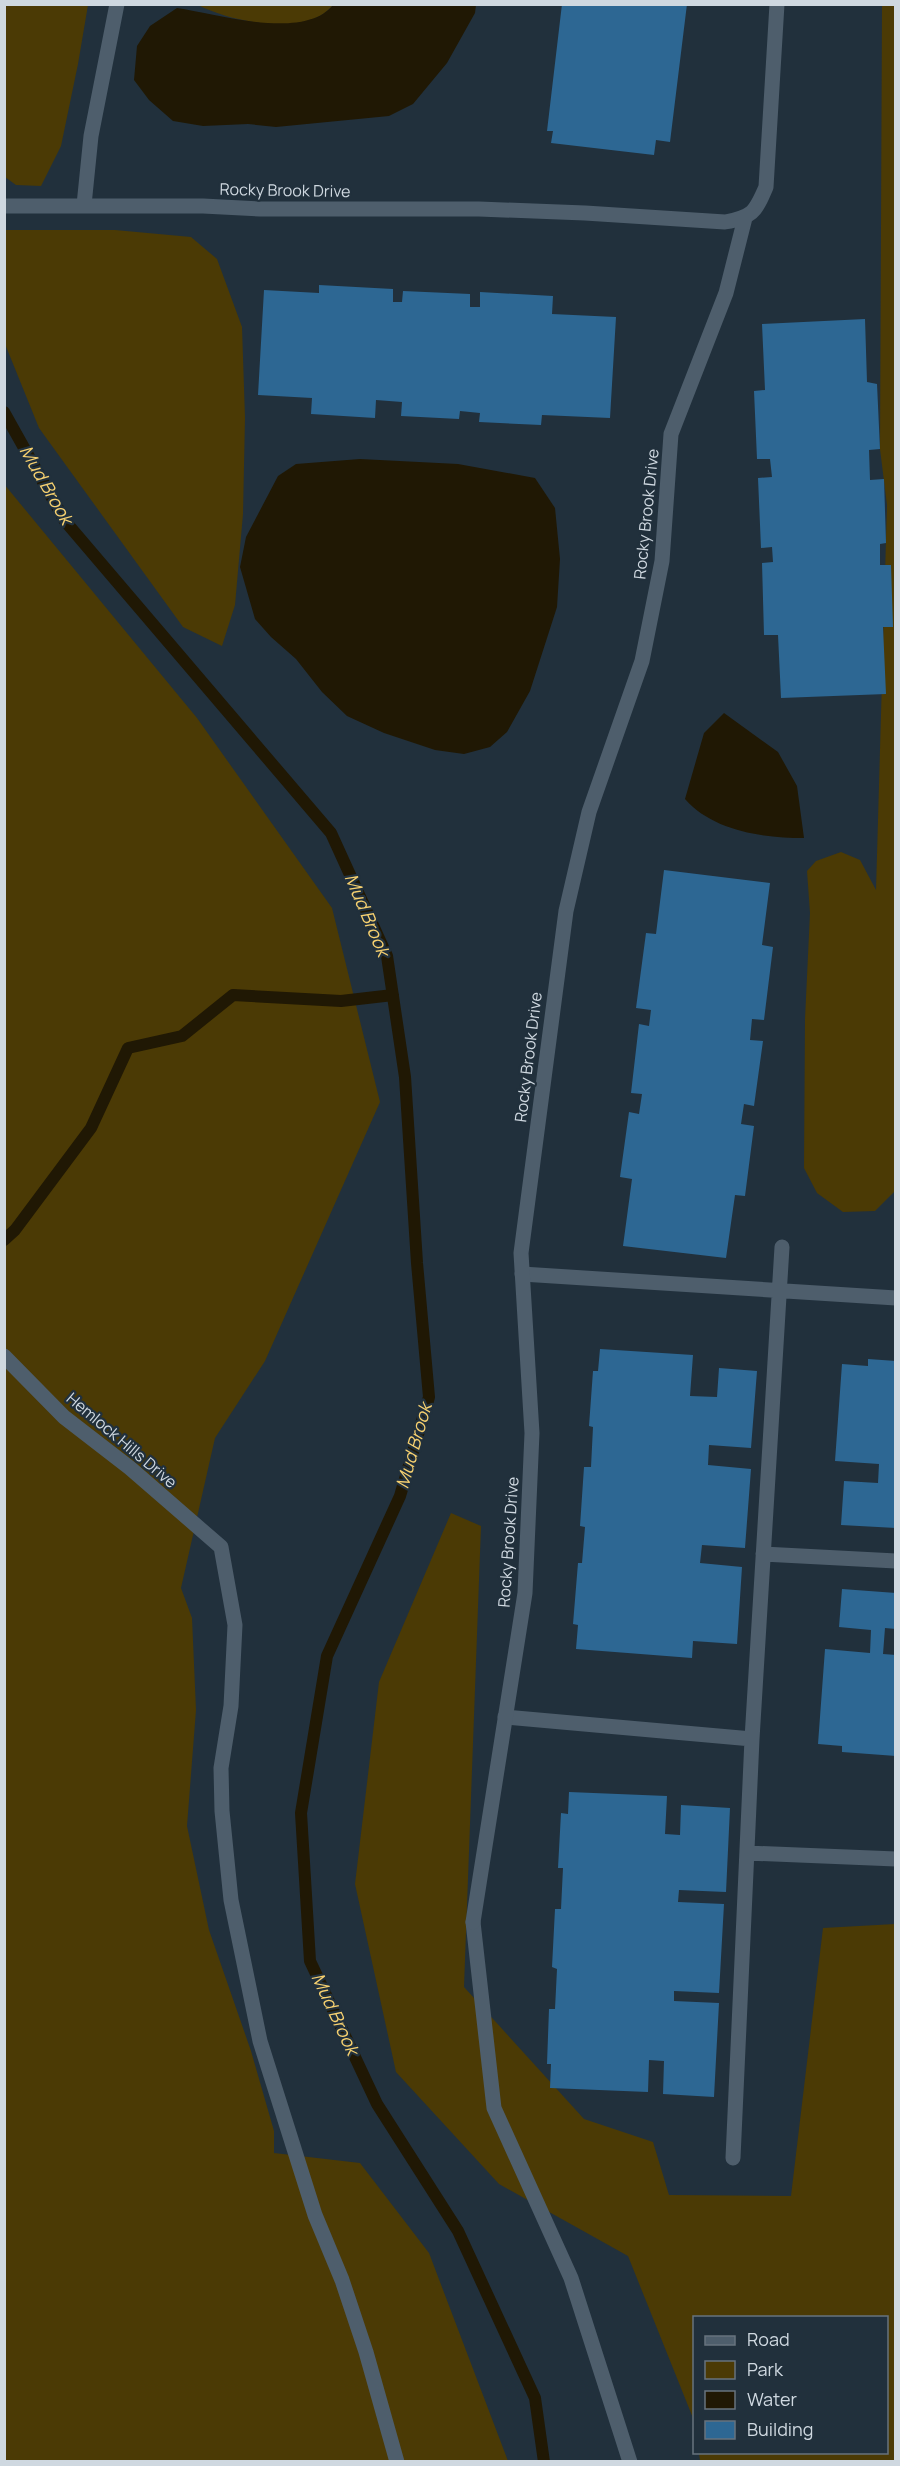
<svg xmlns="http://www.w3.org/2000/svg" width="900" height="2466" font-family="Manrope,sans-serif">
	<rect width="100%" height="100%" fill="#21303c"/>
	<path fill="#4b3a05" d="M4 5H88L78 64 61 146 41 186 16 185 5 177Z
		M198 5H333C307 38 231 22 198 5Z
		M882 5H895V1191L875 1211 843 1212 817 1193 804 1168 805 1019 810 913 807 871 816 861 841 852 860 860 876 890 887 505 880 449Z
		M5 230H115L191 237 217 259 242 327 245 418 243 514 235 605 222 646 183 627 39 428 5 344Z
		M4 484 197 718 332 908 380 1102 265 1361 215 1438 181 1588 192 1618 196 1710 187 1826 209 1930 251 2051 274 2131V2153L360 2163 429 2253 508 2461H5Z
		M451 1513 481 1526 464 1987 584 2119 653 2142 669 2195 791 2196 823 1928 895 1924V2461H700L699 2453 886 2452V2318H694V2428L693 2418 628 2256 499 2184 396 2072 355 1884 379 1682Z"/>
	<path fill="#201804" d="M333 5H476L475 13 447 63 413 104 389 116 276 127 248 124 203 126 173 121 149 100 134 80 137 46 150 26 177 8C218 14 304 41 333 5Z
		M360 459 458 464 535 478 555 508 560 559 557 607 530 691 507 732 490 747 464 754 435 750 384 733 347 716 322 692 296 659 271 637 255 619 240 567 246 537 278 476 296 464Z
		M724 713 778 752 797 786 804 838C763 838 713 831 685 799L704 733Z"/>
	<g fill="none" stroke-linecap="round" stroke-linejoin="round">
		<path stroke="#201804" stroke-width="12" d="M4 412 65 521 331 833 387 956 405 1077 417 1263 429 1397 400 1496 327 1656 301 1813 310 1961 377 2104 458 2231 535 2398 544 2462
			M4 1240 15 1230 91 1128 128 1048 182 1036 233 995 341 1001 393 995"/>
	</g>
	<path fill="#2d6793" d="M562 4H687L670 142 656 140 654 155 551 143 553 131H547Z
		M319 285 393 289V302H402L403 291 470 294V307H480V292L553 296 552 314 616 317 610 418 542 415 541 425 479 422 480 413 460 411 459 419 401 416 402 402 376 400 375 418 311 414 312 398 258 395 264 290 319 293Z
		M865 319 867 382 877 384 880 449 869 450 870 480 884 479 886 543 880 544V565H891L893 627H883L886 694 781 698 778 635H764L762 563 773 562 772 547 761 548 758 478 772 477 770 459H757L754 391 765 390 762 324Z
		M664 870 770 883 762 945 773 947 764 1020 752 1019 750 1040 763 1041 754 1106 744 1104 741 1124 754 1126 745 1196 735 1195 726 1258 623 1246 632 1179 620 1177 629 1112 639 1114 642 1094 631 1093 639 1024 649 1026 651 1010 636 1008 646 933 656 934Z
		M600 1349 693 1355 690 1396 717 1397 719 1368 757 1371 751 1448 709 1445 708 1465 751 1469 745 1548 702 1545 700 1563 742 1567 737 1644 693 1641 692 1658 576 1649 578 1625 573 1624 578 1563H582L585 1527 580 1526 584 1467H591L593 1427 589 1426 593 1371H598Z
		M868 1359 896 1361V1528L841 1525 844 1481 878 1483 879 1464 835 1461 842 1364 868 1366Z
		M842 1589 896 1593V1629L885 1628 883 1654 896 1655V1756L842 1752V1746L818 1744 825 1649 870 1653 871 1630 839 1627Z
		M569 1792 667 1796 665 1834 680 1835 681 1805 730 1808 726 1892 679 1890 678 1902 724 1904 719 1993 674 1991V2001L719 2003 714 2097 663 2094 664 2061 649 2060 648 2092 550 2088 551 2064H547L549 2009H555L557 1969 552 1967 555 1909H561L563 1868H558L561 1813 568 1814Z"/>
	<g fill="none" stroke-linecap="round" stroke-linejoin="round">
		<path stroke="#4e5e6c" stroke-width="15" d="M84 205 91 136 117 4
			M522 1274 896 1298
			M763 1554 896 1561
			M505 1717 752 1739 782 1247
			M747 1853 896 1859
			M473 1922 494 2108 571 2278 630 2462
			M733 2158 752 1739"/>
		<path stroke="#4e5e6c" stroke-width="15" d="M4 206H203L260 209H479L585 213 725 222C752 217 755 213 766 187L777 4
			M4 1356 64 1417 130 1468 221 1547 235 1625 231 1706 221 1768 222 1811 231 1900 260 2041 315 2215 342 2280 366 2352 397 2462
			M473 1922 525 1593 532 1433 521 1253 566 911 589 812 642 661 662 561 671 434 726 293 745 218"/>
	</g>
	<g text-anchor="middle" stroke-width="4.5" stroke-linejoin="round" paint-order="stroke">
		<g font-size="16" fill="#cfd8e0" stroke="#21303c">
			<text transform="translate(285 190) rotate(1)" y="6">Rocky Brook Drive</text>
			<text transform="translate(646 514) rotate(-84)" y="6">Rocky Brook Drive</text>
			<text transform="translate(528 1057) rotate(-83)" y="6">Rocky Brook Drive</text>
			<text transform="translate(122 1440) rotate(40)" y="6">Hemlock Hills Drive</text>
			<text transform="translate(508 1542) rotate(-86)" y="6">Rocky Brook Drive</text>
		</g>
		<g font-size="18" font-style="italic" fill="#f7d170" stroke="#21303c">
			<text transform="translate(46 485) rotate(60)" y="6">Mud Brook</text>
			<text transform="translate(367 915) rotate(67)" y="6">Mud Brook</text>
			<text transform="translate(414 1446) rotate(-74)" y="6">Mud Brook</text>
			<text transform="translate(335 2014) rotate(65)" y="6">Mud Brook</text>
		</g>
	</g>
	<rect width="900" height="2466" fill="none" stroke="#cfd8e0" stroke-width="12"/>
	<rect x="693" y="2316" width="195" height="138" fill="#21303c" stroke="#67737e" stroke-width="1.5"/>
	<rect x="705" y="2336" width="30" height="9" fill="#4e5e6c" stroke="#67737e" stroke-width="1.5"/>
	<text x="747" y="2346" font-size="18" fill="#cfd8e0">Road</text>
	<rect x="705" y="2361" width="30" height="18" fill="#4b3a05" stroke="#67737e" stroke-width="1.5"/>
	<text x="747" y="2376" font-size="18" fill="#cfd8e0">Park</text>
	<rect x="705" y="2391" width="30" height="18" fill="#201804" stroke="#67737e" stroke-width="1.5"/>
	<text x="747" y="2406" font-size="18" fill="#cfd8e0">Water</text>
	<rect x="705" y="2421" width="30" height="18" fill="#2d6793" stroke="#67737e" stroke-width="1.5"/>
	<text x="747" y="2436" font-size="18" fill="#cfd8e0">Building</text>
</svg>
